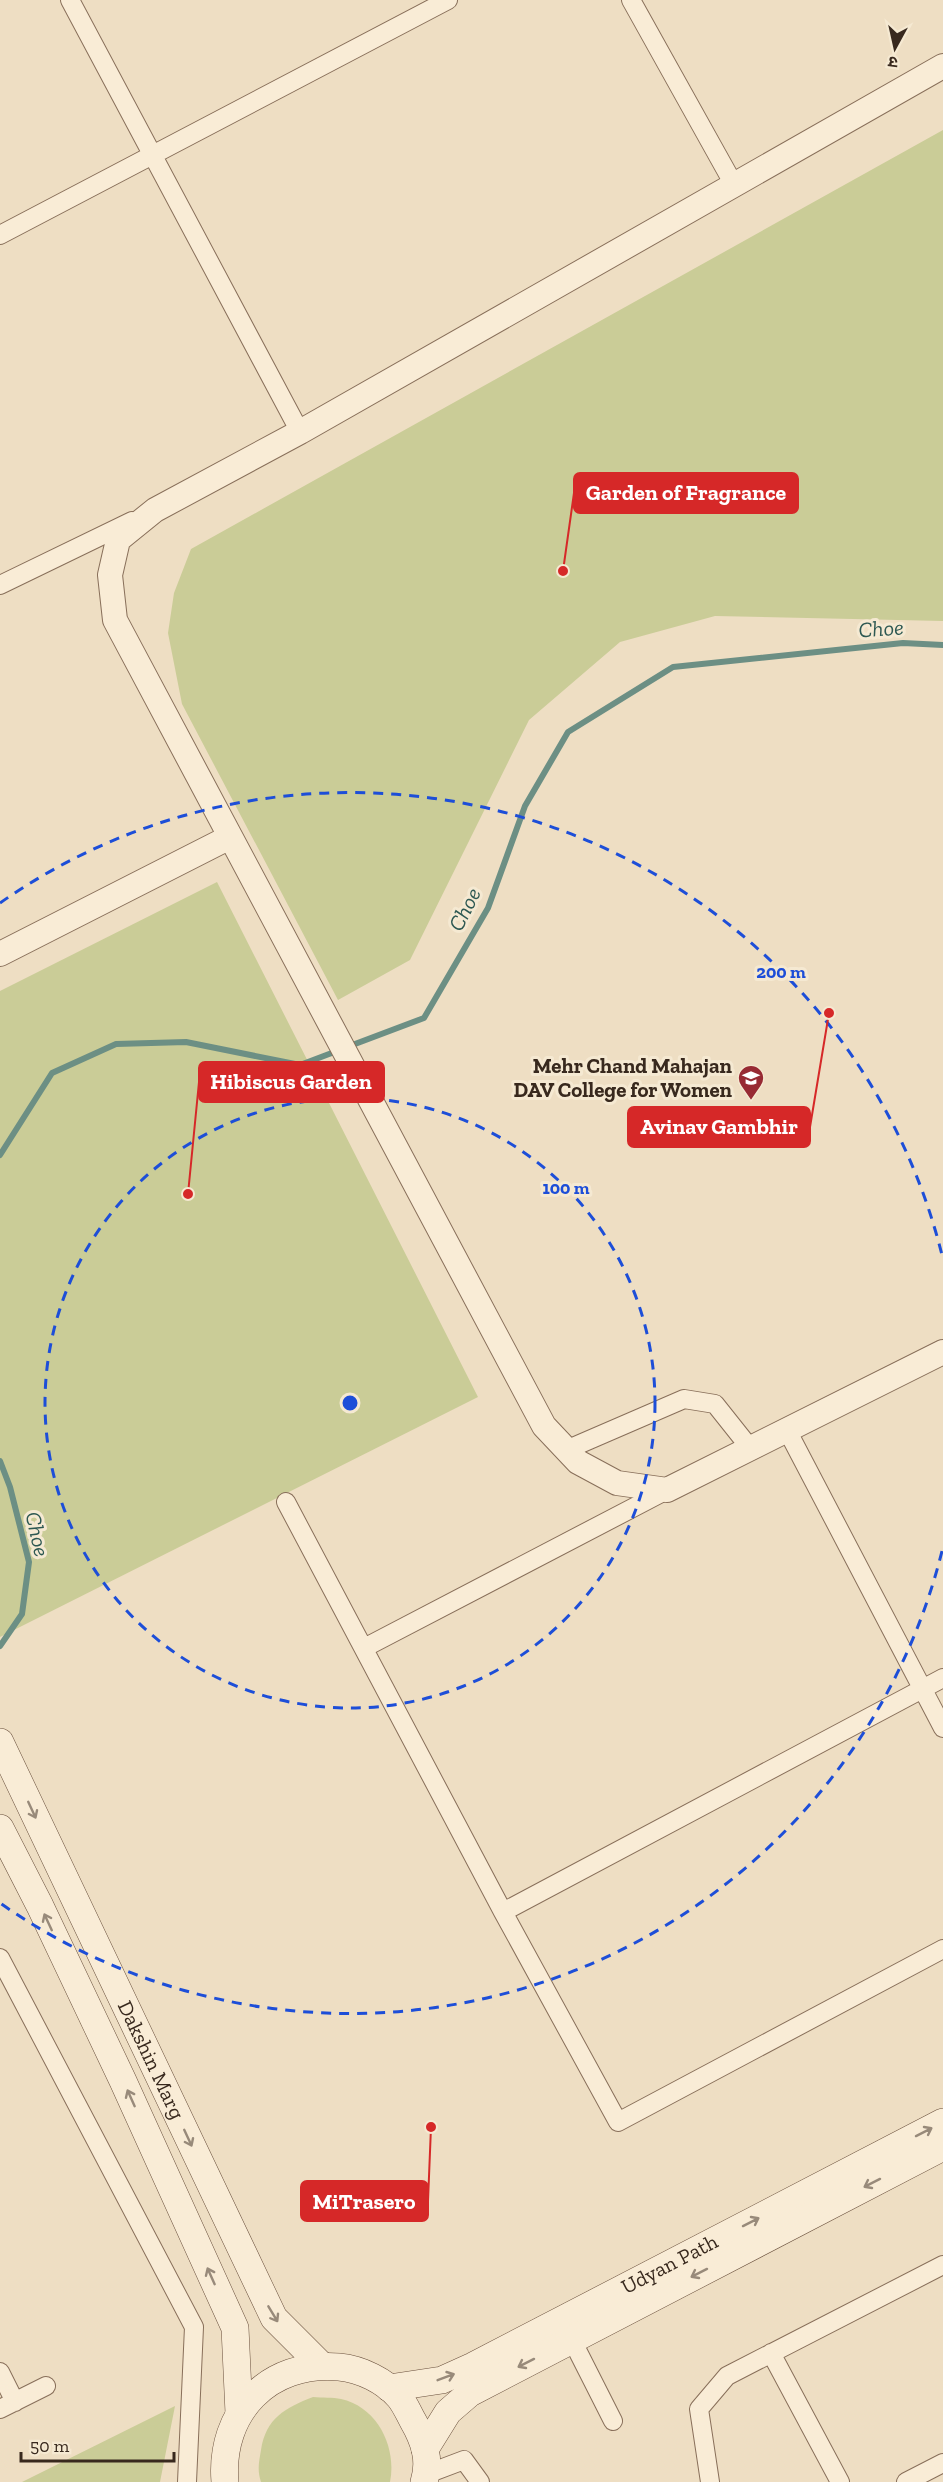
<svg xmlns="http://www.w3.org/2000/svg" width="943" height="2482" font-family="'Zilla Slab','Noto Sans Devanagari',serif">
	<rect width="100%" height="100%" fill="#eedec3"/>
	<path fill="#cacc97" d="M943 130V621L715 616 620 642 529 720 410 960 338 1000 182 704 168 633 174 593 191 549Z
		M217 882 478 1397 0 1637V991Z
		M313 2397C322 2398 333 2397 341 2399 378 2407 397 2448 390 2482H261C257 2470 259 2462 261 2450 266 2418 285 2408 313 2397Z
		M175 2406 160 2482H22Z"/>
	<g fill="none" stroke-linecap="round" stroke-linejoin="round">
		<path stroke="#6c8f84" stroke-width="6" d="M347 1047 424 1018 488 908 525 806 568 732 673 667 903 643 943 645
			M0 1155 52 1073 116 1044 186 1042 300 1065 337 1051
			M0 1461 10 1487 29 1562 22 1614 0 1646"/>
		<g stroke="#886f5a" stroke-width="20">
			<path id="minor" d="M70 0 300 432
				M631 0 733 183
				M0 235 448 0
				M0 585 132 521
				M787 1430 943 1728
				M566 1450 684 1399 715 1404 750 1448
				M286 1502 503 1912 618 2122 943 1949
				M364 1648 667 1490
				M503 1912 943 1678
				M0 1958 194 2327 187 2482
				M572 2340 613 2421
				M771 2353 840 2482
				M0 2372 15 2402
				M0 2409 46 2386
				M427 2474 464 2460 480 2482
				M710 2482 699 2409 727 2376 943 2265
				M906 2482 943 2463"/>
		</g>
		<g stroke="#886f5a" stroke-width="26">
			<path id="tertiary" d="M943 66 300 432 155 510 118 540 110 575 115 620 544 1426 578 1462 617 1483 667 1490 943 1352
				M0 954 230 837"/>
		</g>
		<g stroke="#6a503d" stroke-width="28">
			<g id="secondary">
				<path id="s1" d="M0 1742 274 2318 322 2366"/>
				<path d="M0 1828 40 1906 123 2081 235 2328 239 2413"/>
				<path id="s2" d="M389 2388 442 2380 473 2366 943 2122"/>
				<path d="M425 2449 448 2412 470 2393 943 2147"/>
				<path d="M225 2482C219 2412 269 2361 339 2367 361 2369 385 2381 399 2397 405 2404 409 2414 413 2421 424 2440 431 2460 424 2482"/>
			</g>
		</g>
		<use href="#minor" stroke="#f9ecd6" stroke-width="18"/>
		<use href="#tertiary" stroke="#f9ecd6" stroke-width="24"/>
		<use href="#secondary" stroke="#f9ecd6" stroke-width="27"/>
	</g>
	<defs><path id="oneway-shaft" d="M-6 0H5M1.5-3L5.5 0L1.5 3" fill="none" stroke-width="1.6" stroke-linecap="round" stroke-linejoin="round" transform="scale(1.5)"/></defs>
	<g stroke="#988a7a">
		<use href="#oneway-shaft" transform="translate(32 1810) rotate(65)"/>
		<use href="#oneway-shaft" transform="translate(48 1922) rotate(-115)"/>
		<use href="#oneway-shaft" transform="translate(131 2098) rotate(-114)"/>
		<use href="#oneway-shaft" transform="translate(924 2132) rotate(-27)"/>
		<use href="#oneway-shaft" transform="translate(188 2138) rotate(65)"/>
		<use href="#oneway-shaft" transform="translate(872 2183) rotate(153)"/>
		<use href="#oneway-shaft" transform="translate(751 2222) rotate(-27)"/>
		<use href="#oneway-shaft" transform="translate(699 2273) rotate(153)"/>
		<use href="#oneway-shaft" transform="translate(211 2276) rotate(-114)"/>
		<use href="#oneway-shaft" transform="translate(273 2314) rotate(59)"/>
		<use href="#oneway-shaft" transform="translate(526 2363) rotate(153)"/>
		<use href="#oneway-shaft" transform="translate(446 2377) rotate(-21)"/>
	</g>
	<g fill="none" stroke="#1d4ed8" stroke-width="3" stroke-dasharray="10 8">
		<circle cx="350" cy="1403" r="305"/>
		<path d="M942 1551A610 610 0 0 1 0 1903M0 903A610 610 0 0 1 942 1255"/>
	</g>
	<defs>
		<g id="university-pin" transform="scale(1.35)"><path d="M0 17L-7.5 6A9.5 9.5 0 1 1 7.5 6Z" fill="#972a33" stroke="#f5e9d2"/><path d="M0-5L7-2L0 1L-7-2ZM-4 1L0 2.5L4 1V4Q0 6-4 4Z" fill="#fff"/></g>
	</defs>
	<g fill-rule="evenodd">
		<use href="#university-pin" x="751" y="1078"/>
	</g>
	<g text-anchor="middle" stroke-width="6" stroke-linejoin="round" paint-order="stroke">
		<g font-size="21" font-weight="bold" fill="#38291e" stroke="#f5e9d2" text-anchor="end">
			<text x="732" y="1073">Mehr Chand Mahajan<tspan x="732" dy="24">DAV College for Women</tspan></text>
		</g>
		<g font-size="21" fill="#38291e" stroke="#f5e9d2">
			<text dy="7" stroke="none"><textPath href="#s1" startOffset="352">Dakshin Marg</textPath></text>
			<text dy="7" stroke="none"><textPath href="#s2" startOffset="309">Udyan Path</textPath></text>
		</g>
		<g font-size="22" font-style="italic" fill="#2d5852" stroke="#f5e9d2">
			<text transform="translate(881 628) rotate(-4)" y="8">Choe</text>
			<text transform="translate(464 909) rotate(-63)" y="8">Choe</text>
			<text transform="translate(38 1534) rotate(77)" y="8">Choe</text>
		</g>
	</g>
	<circle cx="350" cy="1403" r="9" fill="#1d4ed8" stroke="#f5e9d2" stroke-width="3"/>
	<g font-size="18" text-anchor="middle" font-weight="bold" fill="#1d4ed8" stroke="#f5e9d2" stroke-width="6" stroke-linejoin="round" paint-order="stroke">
		<text x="781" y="978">200 m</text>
		<text x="566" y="1194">100 m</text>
	</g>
	<path fill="none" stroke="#d62828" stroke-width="2" d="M563 571L574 493M188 1194L199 1082M829 1013L810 1127M431 2127L428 2201"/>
	<g fill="#d62828" stroke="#f5e9d2" stroke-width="2">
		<circle cx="563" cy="571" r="6"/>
		<circle cx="188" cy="1194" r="6"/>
		<circle cx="829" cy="1013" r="6"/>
		<circle cx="431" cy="2127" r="6"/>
	</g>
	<g fill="#d62828" stroke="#d62828" stroke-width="2">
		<rect x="574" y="473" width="224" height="40" rx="6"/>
		<rect x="199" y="1062" width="185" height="40" rx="6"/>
		<rect x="628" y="1107" width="182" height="40" rx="6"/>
		<rect x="301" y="2181" width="127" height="40" rx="6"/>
	</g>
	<g font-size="22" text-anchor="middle" font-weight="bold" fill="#fff">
		<text x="686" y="500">Garden of Fragrance</text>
		<text x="291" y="1089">Hibiscus Garden</text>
		<text x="719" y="1134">Avinav Gambhir</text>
		<text x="364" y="2209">MiTrasero</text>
	</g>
	<g transform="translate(895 48) rotate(188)" stroke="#f5e9d2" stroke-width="4.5" paint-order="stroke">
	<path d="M0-4.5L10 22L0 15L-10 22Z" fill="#38291e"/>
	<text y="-9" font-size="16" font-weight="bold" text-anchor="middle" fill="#38291e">उ</text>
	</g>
	<path d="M21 2452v9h153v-9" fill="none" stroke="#38291e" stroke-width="3"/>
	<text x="30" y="2452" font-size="18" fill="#38291e" stroke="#f5e9d2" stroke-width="4.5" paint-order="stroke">50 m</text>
</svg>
